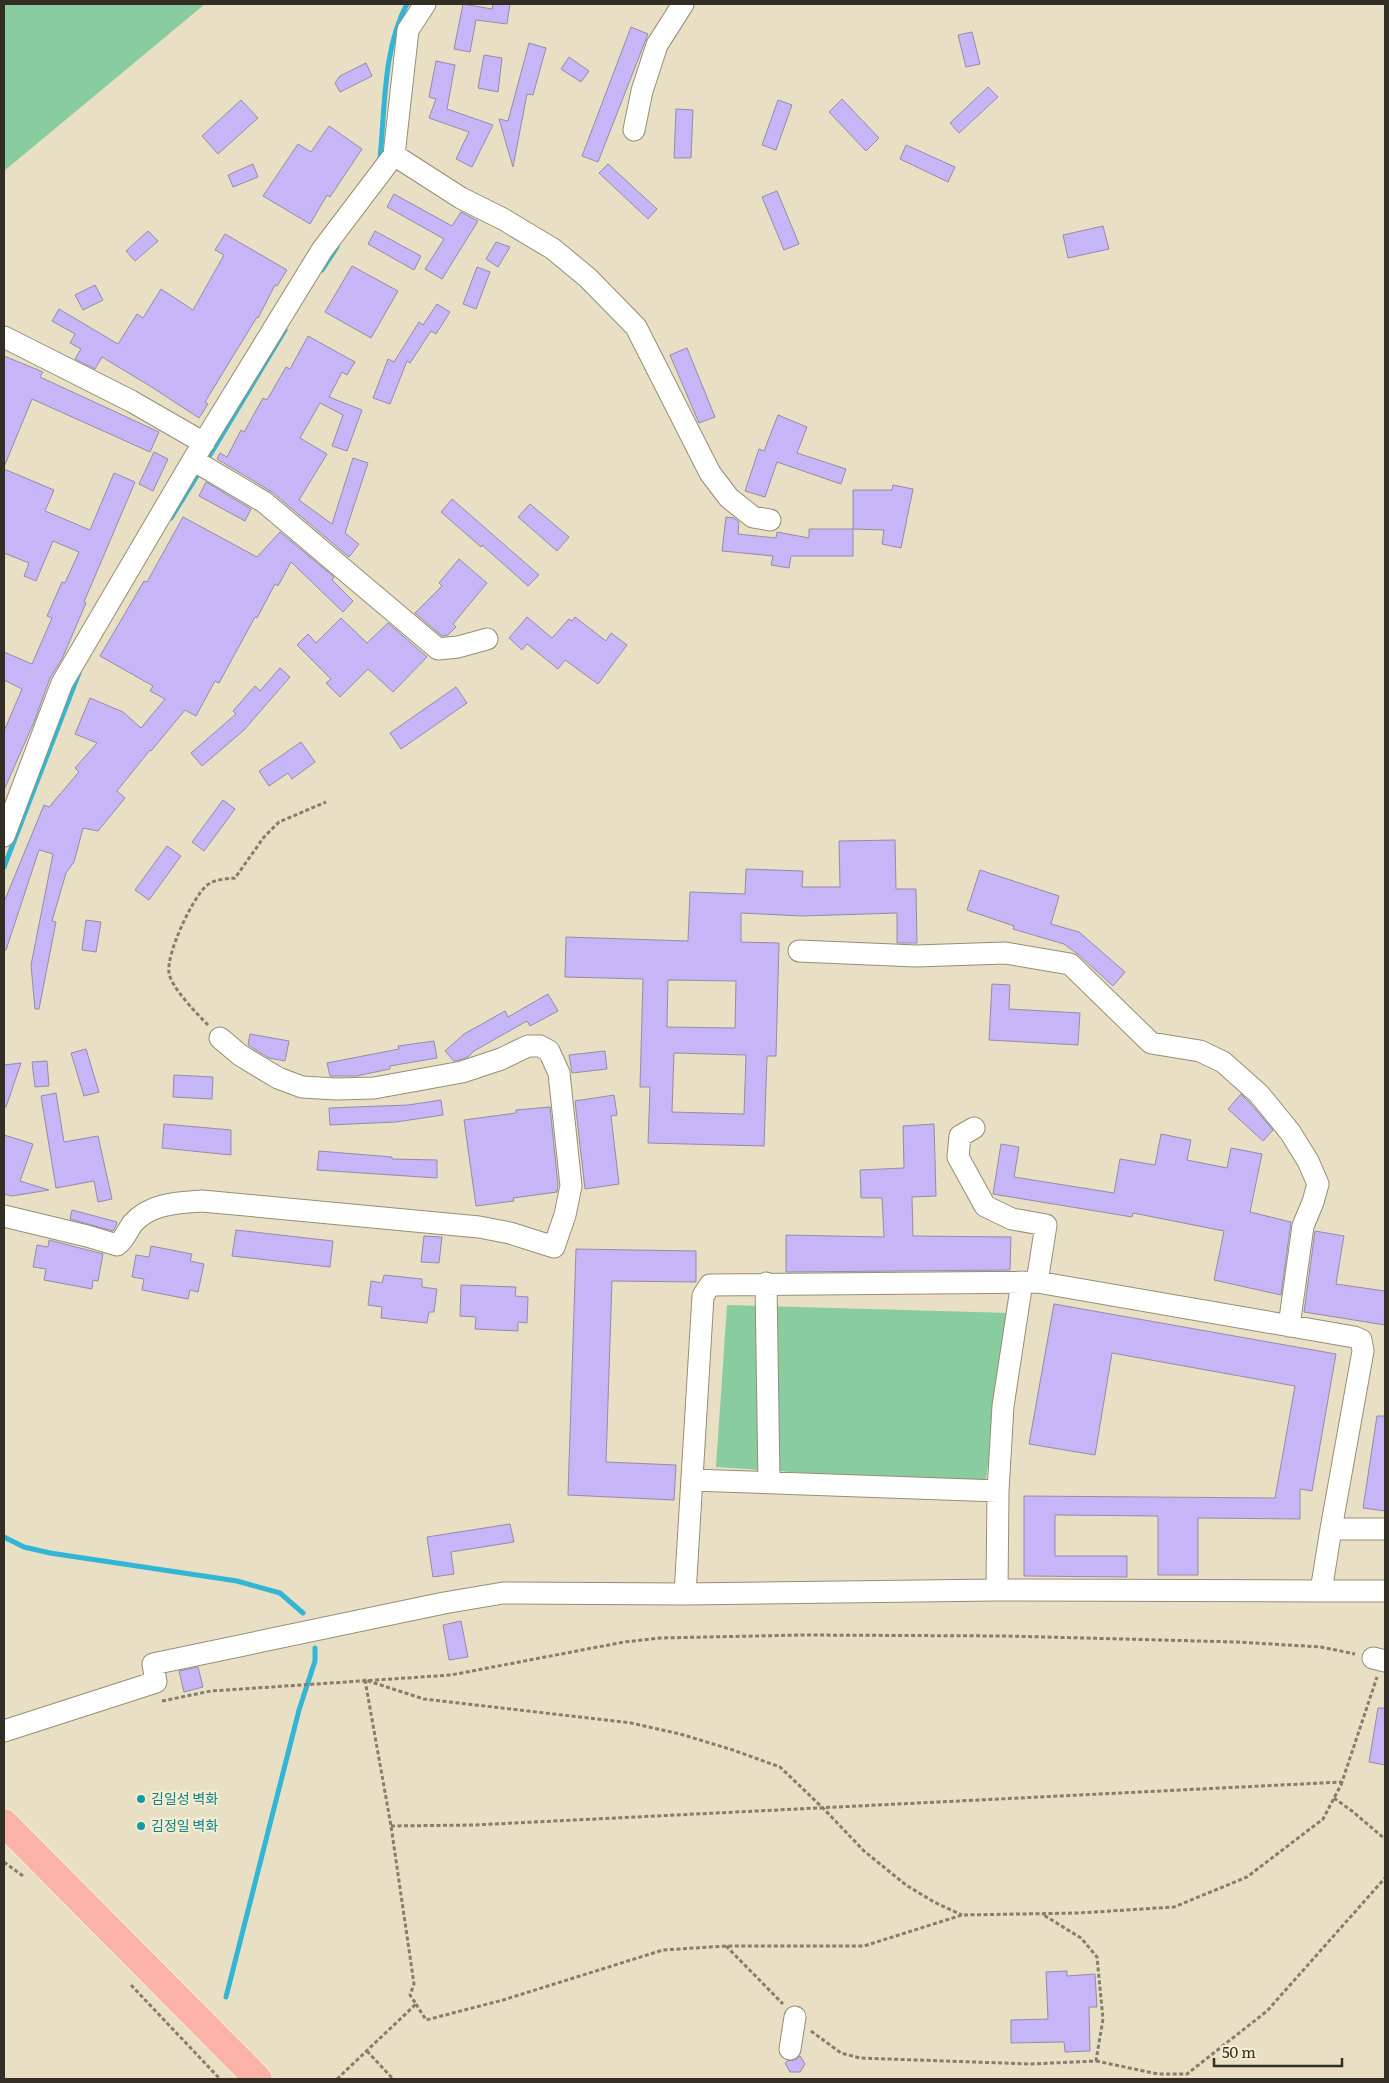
<svg xmlns="http://www.w3.org/2000/svg" width="1389" height="2083" font-family="Literata,'Noto Sans KR',serif">
	<rect width="100%" height="100%" fill="#e9dfc4"/>
	<path fill="#89cc9f" d="M4 4H205L4 171Z
		M727 1305 1011 1313 985 1485 716 1467Z"/>
	<g fill="none" stroke-linecap="round" stroke-linejoin="round">
		<path stroke="#33b6d6" stroke-width="5" d="M380 158C385 109 383 48 407 4
			M322 270 337 247
			M207 460 285 330
			M171 518 200 471
			M4 867 79 673
			M4 1537 24 1547 50 1553 237 1581 280 1593 303 1613
			M226 1997 299 1710 315 1661V1648"/>
	</g>
	<path fill="#c6b5f7" stroke="#938da6" fill-rule="evenodd" d="M463 4 492 9 493 4H510L507 24 476 20 470 52 454 49Z
		M631 27 648 34 598 162 582 156Z
		M972 32 980 64 966 67 958 35Z
		M529 43 546 48 533 95 527 94 513 167 499 119 508 121Z
		M484 55 502 58 498 92 478 88Z
		M569 57 589 71 581 82 561 69Z
		M436 61 455 65 447 109 493 125 472 167 456 159 469 132 429 118 436 99 429 97Z
		M366 63 372 76 340 92 335 83 340 76Z
		M988 87 998 97 959 133 950 123Z
		M842 99 879 138 866 151 829 112Z
		M241 100 258 118 218 154 202 136Z
		M778 100 792 105 776 150 762 145Z
		M676 109 693 110 691 158H674Z
		M329 126 362 149 330 197 327 195 310 224 263 196 298 144 311 152Z
		M906 145 955 167 948 182 900 159Z
		M253 164 258 177 233 187 228 175Z
		M608 164 657 209 648 219 599 173Z
		M777 191 799 244 784 250 762 197Z
		M394 194 452 226 461 212 478 221 442 279 425 269 444 239 387 207Z
		M1103 226 1109 249 1068 258 1063 235Z
		M148 231 158 241 135 261 126 251Z
		M375 231 421 256 414 270 368 244Z
		M225 234 287 270 277 286 275 285 258 318 257 317 205 402 208 404 199 418 150 386 102 357 95 369 75 359 81 349 70 343 75 334 52 321 59 309 118 344 137 314 143 318 161 289 193 310 224 255 215 250Z
		M496 242 510 247 498 267 486 259Z
		M352 266 398 291 371 338 325 312Z
		M477 267 490 272 476 309 463 304Z
		M95 285 103 300 83 310 75 295Z
		M437 304 450 312 436 334 431 331 410 363 407 361 390 404 373 398 388 359 394 362 419 322 423 325Z
		M308 336 355 362 347 375 342 372 329 397 362 410 347 451 332 446 343 415 320 403 300 438 327 454 299 500 332 524 353 458 368 463 345 533 359 544 349 557 272 492 217 459 220 453 227 457 241 430 244 432 263 398 267 400 286 367 290 369Z
		M687 348 715 417 699 423 670 355Z
		M4 356 43 372 40 377 159 432 150 452 32 399 4 467Z
		M778 415 807 427 797 453 846 469 841 484 777 462 765 497 745 491 759 449 764 451Z
		M154 452 168 459 153 491 139 484Z
		M4 469 54 490 45 511 90 530 114 473 135 482 84 602 86 603 62 659 50 678 34 722 4 790V731L22 689 4 680V652L32 664 52 618 47 616 62 582 65 583 79 552 53 541 36 581 24 576 29 563 4 553Z
		M206 482 251 509 245 521 199 496Z
		M893 485 913 489 901 548 882 544 884 530 853 529V490H892Z
		M452 499 539 575 528 586 482 545 481 547 441 512Z
		M530 504 569 537 557 551 518 517Z
		M183 517 257 557 280 532 334 577 332 580 353 601 343 612 291 562 278 586 275 584 257 618 255 617 219 683 215 681 196 716 185 710 151 751 150 750 117 791 125 798 98 831 83 828 74 862 66 873 52 921 56 922 39 1009H35L31 965 53 854 39 850 6 950 4 949V902L44 805 49 807 79 772 75 768 97 743 75 734 90 698 123 712 141 728 165 699 150 691 153 686 100 656 144 581 147 582Z
		M726 517 734 518 739 522 738 534 776 538 777 532 809 538V529H853V556H791L789 568 771 565 773 556 722 551Z
		M459 559 487 583 453 624 456 627 448 635 442 636 415 613 442 586 439 583Z
		M527 617 552 638 569 619 572 621 575 617 606 641 611 633 627 645 598 684 565 660 558 669 527 644 522 650 509 638Z
		M341 618 367 643 388 623 427 657 393 692 368 669 340 697 326 683 331 679 297 645 308 634 316 643Z
		M280 668 290 677 244 730 202 766 191 753 236 714 233 711 255 686 260 691Z
		M456 687 467 703 401 749 390 733Z
		M301 742 315 762 292 779 288 773 269 786 259 771Z
		M223 800 235 809 204 851 192 842Z
		M895 840 896 889H916L917 943H897V913L802 916 741 913V942L779 943 776 1056H767L764 1146 648 1143 650 1087H640L643 979 565 977 566 937 688 941 690 892 745 894 746 869 803 871 802 887H840L839 841ZM668 980 736 981 735 1028 667 1027ZM674 1053 746 1055 744 1114 672 1112Z
		M167 846 181 856 149 900 135 890Z
		M980 870 1059 896 1051 924 1079 932 1125 972 1113 986 1079 955 1064 944 1013 929 1014 926 967 910Z
		M86 920 101 922 96 952 82 950Z
		M992 984 1010 985 1009 1009 1080 1013 1078 1045 989 1040Z
		M548 994 558 1011 530 1026 527 1021 474 1051 468 1057 459 1060 454 1061 445 1051 464 1034 505 1011 508 1017Z
		M250 1034 289 1041 285 1061 269 1058 248 1045Z
		M434 1041 437 1058 390 1066V1069L356 1076H330L327 1063 399 1049 398 1046Z
		M86 1049 99 1092 84 1096 71 1053Z
		M605 1051 607 1069 572 1073 569 1055Z
		M47 1061 49 1086 35 1087 32 1062Z
		M21 1063 6 1107H4V1065Z
		M174 1075 213 1077 212 1099 173 1097Z
		M56 1093 64 1142 98 1136 112 1199 98 1202 94 1181 56 1188 41 1096Z
		M1241 1094 1250 1103 1273 1130 1263 1141 1228 1109Z
		M614 1095 617 1115 611 1116 619 1184 585 1189 575 1101Z
		M441 1100 443 1115 396 1122 330 1125 329 1108 408 1105Z
		M550 1107 558 1185 557 1192 513 1198 514 1201 476 1206 464 1120 516 1113V1110Z
		M164 1124 231 1130V1155L162 1148Z
		M934 1124 936 1196 912 1197 913 1236 1011 1237 1010 1270 786 1272V1235L884 1237 882 1198H861L860 1170 904 1168 903 1126Z
		M1161 1134 1191 1140 1187 1160 1227 1168 1231 1148 1262 1154 1250 1212 1291 1222 1281 1295 1214 1280 1224 1231 1133 1213 1132 1217 993 1194 1001 1144 1019 1147 1014 1177 1114 1193 1120 1159 1155 1165Z
		M4 1135 33 1144 20 1181 49 1190 12 1196 4 1194Z
		M319 1151 392 1157V1159L437 1160V1178L317 1170Z
		M72 1210 117 1222 116 1226 113 1231 70 1219Z
		M236 1230 333 1241 330 1267 232 1256Z
		M1315 1231 1344 1236 1336 1284 1385 1291V1325L1304 1312Z
		M424 1236 442 1237 439 1263 421 1262Z
		M49 1240 103 1254 98 1281 93 1280 92 1289 44 1280 46 1269 33 1267 37 1245 48 1247Z
		M151 1246 192 1254 190 1261 204 1264 198 1292 190 1290 188 1299 142 1290 144 1279 132 1277 136 1255 149 1257Z
		M576 1249 696 1251V1282L612 1281 606 1462 676 1465 674 1500 568 1495Z
		M384 1275 422 1279V1287L437 1289 434 1312H429L427 1323 381 1318 382 1307 368 1305 371 1281 382 1283Z
		M461 1285 516 1287 515 1296 528 1297 527 1323 518 1322V1331L475 1329 476 1317 460 1316Z
		M1054 1304 1336 1354 1312 1491 1300 1489V1519L1198 1518V1575H1158V1516L1055 1515V1556H1127V1577L1024 1576V1496L1275 1498 1295 1386 1112 1353 1095 1455 1029 1444Z
		M1377 1416H1385V1511L1363 1508Z
		M510 1524 514 1542 451 1552 454 1574 433 1577 427 1537Z
		M461 1621 468 1657 449 1660 443 1625Z
		M198 1667 203 1687 184 1692 179 1671Z
		M1378 1708H1385V1765L1369 1762Z
		M1067 1971V1976L1095 1974 1097 2007H1089L1090 2051 1065 2052 1064 2042 1011 2043V2020L1048 2019 1046 1972Z
		M800 2056 805 2064 800 2072H790L785 2063 787 2061 795 2060Z"/>
	<g fill="none" stroke-linecap="round" stroke-linejoin="round">
		<g stroke="#968e74" stroke-width="23">
			<path id="minor" d="M634 130 642 91 657 45 683 4
				M394 155 461 198 503 219 553 249 588 278 636 327 710 473 729 498 753 517 770 520
				M4 337 131 401 204 443
				M193 460 264 502 438 649 458 647 487 639
				M4 836 62 683 193 460 322 250 394 155 408 30 425 4
				M799 951 916 956 1005 953 1070 964 1151 1043 1200 1051 1223 1062 1259 1094 1290 1132 1308 1161 1318 1184 1313 1202 1303 1226 1289 1326
				M974 1128 960 1136 958 1157 985 1206 1012 1219 1046 1225 1037 1282
				M4 1216 87 1236 117 1245C125 1239 127 1231 133 1223 151 1203 177 1203 202 1201L479 1227 510 1233 554 1247 565 1215 571 1186 559 1073 549 1051 540 1046H528L501 1059 462 1072 374 1088 337 1089 302 1087 278 1078 240 1055 220 1038
				M766 1283 769 1482
				M692 1480 998 1491
				M997 1590 998 1491 1003 1406 1022 1282
				M1321 1591H1385
				M685 1594 703 1296 710 1285 1037 1282 1354 1337 1361 1340 1363 1351 1331 1529
				M1373 1658 1385 1661
				M4 1731 156 1682 153 1664 444 1603 503 1593 685 1594 997 1590 1321 1591 1331 1529H1385
				M790 2049 795 2017"/>
		</g>
		<g stroke="#fff" stroke-width="29">
			<path id="major" d="M4 1823 258 2079"/>
		</g>
		<path stroke="#857e6c" stroke-width="3" stroke-dasharray="4 2.5" stroke-linecap="butt" d="M208 1025C197 1014 171 987 169 973 166 954 192 899 206 886 214 879 226 879 235 878L264 837 279 822 326 802
			M162 1701 211 1691 451 1675 624 1642 660 1638 802 1635 1007 1636 1237 1642 1321 1647 1355 1654
			M1334 1798 1352 1811 1385 1839
			M391 1826 474 1825 1342 1782 1377 1677
			M4 1862 23 1876
			M726 1946 783 2004
			M131 1985 220 2079
			M416 2004 426 2020 503 2000 663 1950 726 1946H864L962 1915 1079 1913 1174 1907 1247 1877 1323 1819 1342 1783
			M811 2031 841 2053 860 2058 1031 2064 1096 2061 1103 2019 1097 1957 1081 1938 1042 1914
			M367 2051 393 2079
			M1096 2061 1158 2074H1187L1267 2011 1385 1878
			M337 2079 416 2004 410 1995 414 1984 391 1826 365 1680 424 1699 631 1723 680 1734 733 1750 780 1767 824 1809 864 1851 906 1885 934 1902 962 1915"/>
		<use href="#minor" stroke="#fff" stroke-width="21"/>
		<use href="#major" stroke="#fbb3a7" stroke-width="28"/>
	</g>
	<g fill="#0f9aa8" stroke="#f6edd1" stroke-width="2">
		<circle cx="141" cy="1799" r="5"/>
		<circle cx="141" cy="1826" r="5"/>
	</g>
	<g text-anchor="middle" stroke-width="4.5" stroke-linejoin="round" paint-order="stroke">
		<g font-size="14" fill="#0d838f" stroke="#f6edd1" text-anchor="start">
			<text x="151" y="1804">김일성 벽화</text>
			<text x="151" y="1831">김정일 벽화</text>
		</g>
	</g>
	<rect width="1389" height="2083" fill="none" stroke="#322e24" stroke-width="10"/>
	<path d="M1214 2058v8h128v-8" fill="none" stroke="#322e24" stroke-width="2.5"/>
	<text x="1222" y="2058" font-size="15" fill="#322e24" stroke="#f6edd1" stroke-width="4" paint-order="stroke">50 m</text>
</svg>
